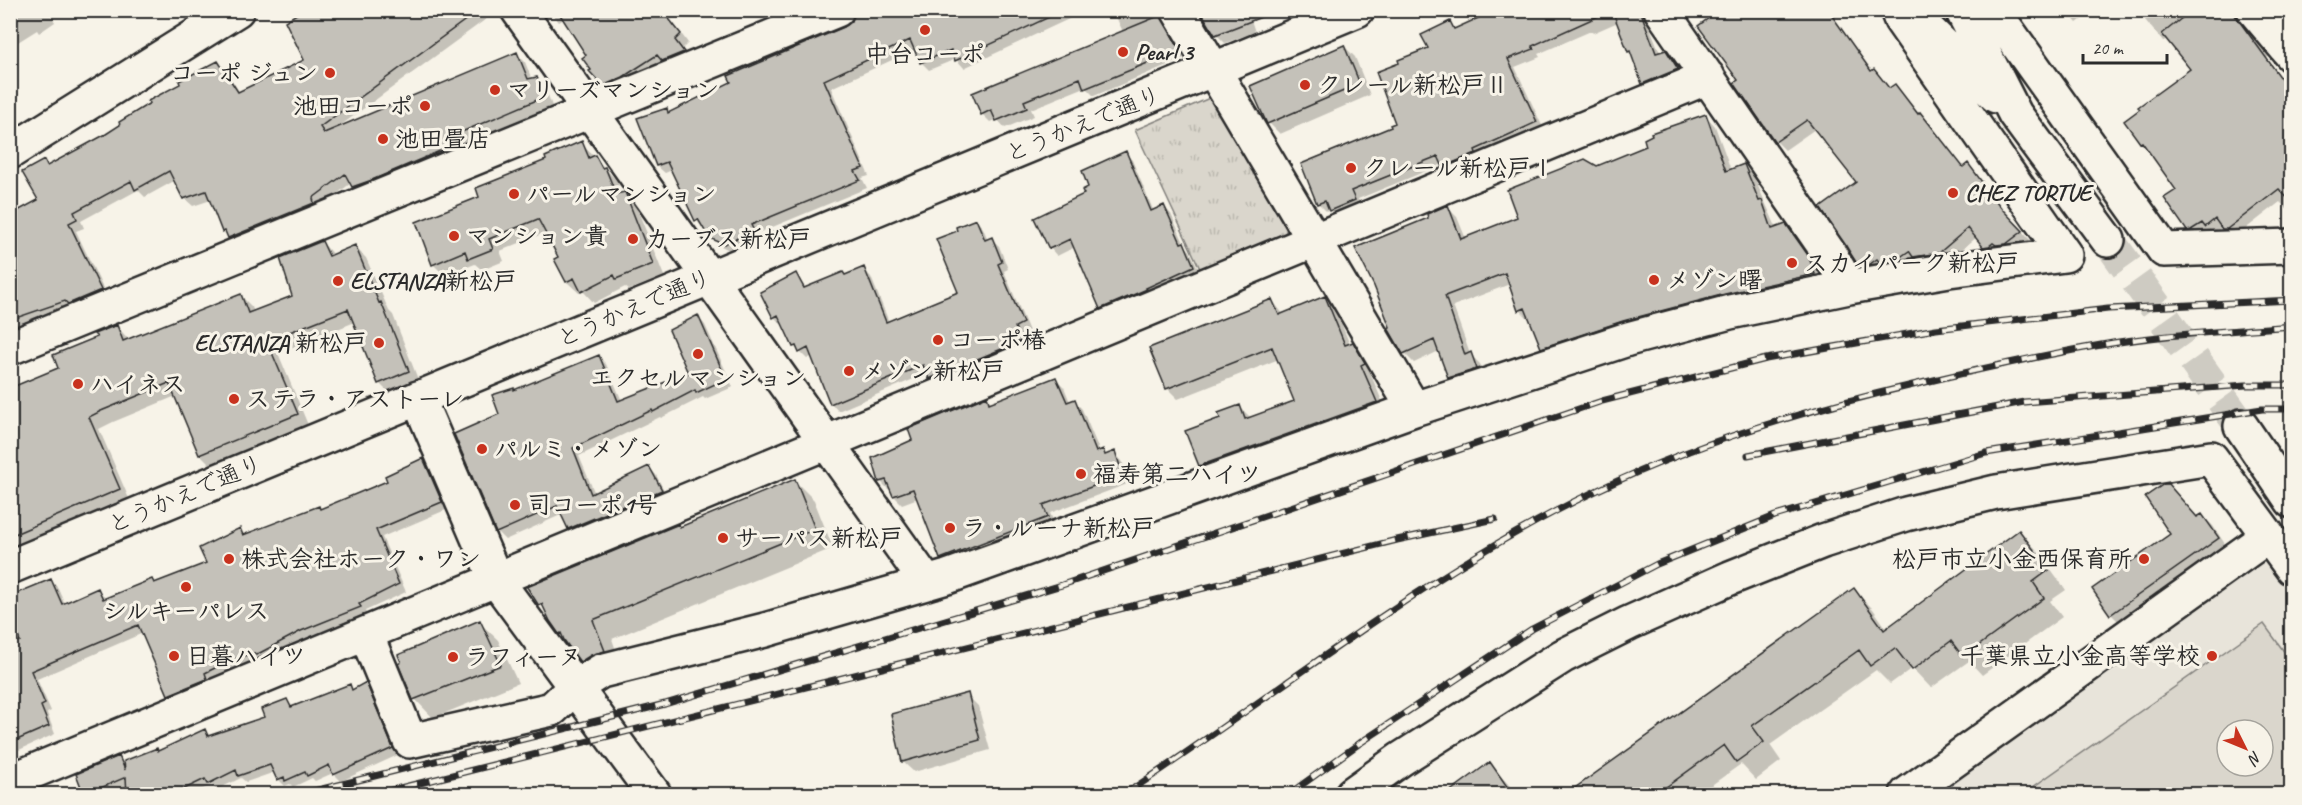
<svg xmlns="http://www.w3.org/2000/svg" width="2302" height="805" font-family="Caveat,'Klee One',sans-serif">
	<defs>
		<pattern id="grass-tufts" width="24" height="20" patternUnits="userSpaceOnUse" patternTransform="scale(1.5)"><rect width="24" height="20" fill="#dad6cc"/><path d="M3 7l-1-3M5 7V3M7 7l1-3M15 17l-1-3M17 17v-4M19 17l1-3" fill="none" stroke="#bbb8af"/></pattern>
	</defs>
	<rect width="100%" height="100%" fill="#f7f3e8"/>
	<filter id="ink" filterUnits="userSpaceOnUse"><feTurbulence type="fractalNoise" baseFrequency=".0167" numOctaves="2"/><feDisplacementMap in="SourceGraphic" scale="12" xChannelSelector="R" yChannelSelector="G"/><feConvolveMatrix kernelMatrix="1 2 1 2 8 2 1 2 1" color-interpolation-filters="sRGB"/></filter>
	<g filter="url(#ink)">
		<path fill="#e8e4da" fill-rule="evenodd" d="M2262 563 2280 565 2291 581V794H1936ZM2227 730H2263V766H2227Z"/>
		<path fill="url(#grass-tufts)" stroke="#82807c" stroke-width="1.5" d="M1212 97 1288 222 1286 232 1280 241 1203 275 1135 130Z"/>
		<path fill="#dad6cc" stroke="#82807c" stroke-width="1.5" fill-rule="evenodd" d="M2264 624 2291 661V794H2023ZM2227 730H2263V766H2227Z"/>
		<path fill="#0003" d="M10 10H48L55 22 39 33 37 30 10 47Z
			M307 10 497 11 337 128 517 54 525 62 532 80 537 78 545 87 552 106 465 142 468 150 361 195 351 183 320 207 238 245 224 231 211 200 193 206 184 198 174 181 145 197 138 190 81 221 84 228 76 231 108 299 10 339V216L40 201 44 162 49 167 107 135 218 63 226 71 240 93 306 60Z
			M549 10H664L688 43 682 49 690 60 612 93 604 85 564 19 559 22Z
			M900 10H1088L964 68 956 59 929 70 921 62 916 49 831 88 869 176 862 178 867 188 758 233 761 239 733 252 719 245 696 220 672 170 665 173 657 166 666 109 670 113Z
			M1113 10H1150L1154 20 1160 17 1168 25 1186 57 1094 96 1085 87 1031 109 1034 116 1005 128 997 119 990 122 982 114 1123 32Z
			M1504 10H1633L1649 25 1660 53 1665 51 1685 77 1651 91 1643 83 1634 56 1629 51 1618 22 1593 33 1591 31 1538 54 1540 57 1515 67 1544 130 1452 174 1443 164 1358 199 1362 208 1338 218 1330 210 1326 211 1318 203 1397 124 1430 49 1450 23 1456 29Z
			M1707 10H1828L1873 72 1890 90 1903 95 1919 115 1929 123 1964 168 1968 165 1976 174 2011 219 2030 240 2015 252 1993 255 1977 237 1948 261 1868 273 1859 264 1858 183 1815 129 1785 150 1776 141 1740 80 1713 18Z
			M2066 10H2094L2077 23Z
			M2137 10H2232L2269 57 2266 58 2292 94V214L2280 202 2235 237H2232L2222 227 2214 233 2210 230 2200 238H2196L2188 230 2178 190 2142 144 2149 138 2192 69 2167 38 2163 42Z
			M2281 10H2292V23Z
			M1250 17 1255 32 1225 43 1216 34Z
			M1344 46 1355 57 1370 95 1280 134 1269 123 1252 87Z
			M1706 116 1715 126 1731 170 1743 166 1753 175 1777 229 1786 225 1795 235 1817 267 1823 283 1552 356 1542 347 1531 319H1529L1520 310 1510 284 1453 306 1470 354 1480 364 1486 378 1459 387 1449 377 1439 351 1414 363 1404 353 1430 218 1447 207 1457 217 1466 239 1519 218 1596 167 1648 147Z
			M581 143 617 181 622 194H624L636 206 664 276 629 290 625 287 594 303 583 291 579 293 567 282 556 260 560 258 547 232 500 251 504 261 482 270 475 264 445 276 433 264 481 198Z
			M1125 153 1132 160 1154 212 1164 207 1171 214 1185 245 1190 251 1200 273 1108 315 1101 308 1075 247 1057 256 1050 248 1036 218 1086 195 1090 188Z
			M976 220 983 228 988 240 992 239 999 246 1008 269 1004 271 1029 331 1022 334 1028 348 938 386 928 373 838 411 831 403 813 356 807 359 794 346 784 323 781 324 774 317 796 275 806 288 863 269 871 277 889 322 960 292 959 232Z
			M322 242 334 256 355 247 366 258 389 311 393 315 419 382 390 394 379 383 355 322 278 353 308 425 212 466 200 454 176 396 113 422 99 429 130 501 10 550V389L60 369 117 326 129 340 241 296 252 307 254 312 294 297Z
			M1324 298 1335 308 1350 345 1352 344 1363 355 1375 374 1371 375 1387 413 1211 476 1200 466 1187 432 1222 419 1239 406 1250 417 1296 401 1279 359 1178 399 1167 388 1272 300 1284 315Z
			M698 317 705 325 733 387 705 399 703 397 661 418 660 417 579 456 595 494 649 467 656 475 668 498 577 536 569 529 563 514 505 540 498 533 456 435 501 415 515 391 599 357 606 364 622 401 690 374Z
			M1056 379 1064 387 1070 402 1074 401 1082 409 1100 452 1102 451 1107 456 1114 453 1122 461 1130 483 1050 513 1055 525 950 567 941 559 918 498 902 504 894 496 891 488 888 489 880 481 914 441 986 398 992 403Z
			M423 460 430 467 448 509 382 537 406 592 365 611 367 615 308 638 264 662 262 660 237 668 176 702 169 694 143 633 37 679 51 711 47 713 55 734 19 750 12 743 10 635 19 634 50 580 58 588 65 604 98 590 106 599 152 580 156 584 208 564 240 530 245 536 321 510 389 482Z
			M795 481 814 500 833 548 612 639 623 670 600 680 582 662 598 652 597 650 582 659V662L529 588Z
			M2168 485 2198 518 2202 515 2213 526 2229 550 2122 625 2111 614 2172 534Z
			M2019 532 2037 550 2066 590 2050 601 2062 617 1982 675 1969 661 1931 688 1912 668 1890 684 1876 670 1770 745 1781 761 1756 780 1741 764 1699 794H1587L1854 590 1873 609 1887 629Z
			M479 622 498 640 518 683 433 718 415 699Z
			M365 684 372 691 398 755 341 781 333 773 315 781 312 778 293 787 290 784 285 786 278 779 275 772 246 782 241 778 216 790 212 785 192 794H128V786L107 794H86L78 775 119 758 126 765 205 731 210 737 266 718 286 700 294 708 349 686 354 691Z
			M967 695 978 706 990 750 914 772 903 762Z
			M1490 764 1517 794H1447Z"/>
		<path fill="#c4c1b9" stroke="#2b2b2b" stroke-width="1.5" d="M303 10H479L320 127 324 133 517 52 528 79 537 77 544 97 457 134 461 142 372 180 352 187 345 174 313 198 314 203 228 238 225 231 222 232 206 191 183 199 169 171 135 190 131 181 74 212 77 219 69 223 101 290 68 304 65 301 10 320V215L38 200 22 172 44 160 47 166 106 134 120 125 119 122 150 103 148 101 180 84 179 81 218 61 238 92 304 60 285 21Z
			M557 10H662L681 34 675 40 684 52 662 61 657 55 623 77 603 86 589 71 591 70 582 58 586 55Z
			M855 10H1064L955 61 951 50 920 63 910 40 824 80 863 168 855 171 860 180 751 225 754 231 724 244 709 238 698 219 695 221 667 162 656 166 637 118 667 108 668 113 731 82 728 76 844 27 852 21Z
			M1200 10H1273L1274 12 1215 35Z
			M1496 10H1612L1532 46 1534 49 1508 59 1537 122 1475 150 1476 153 1443 167 1438 156 1351 191 1355 200 1329 211 1325 201 1317 204 1301 164 1391 127 1390 125 1395 123 1376 72 1399 63 1398 60 1428 48 1421 35 1450 21 1454 29Z
			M1612 10H1640L1656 53 1666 50 1678 69 1642 84 1630 51 1628 52Z
			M1720 10H1828L1871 71 1874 69 1889 88 1895 84 1918 114 1920 112 1963 167 1968 163 2002 209 2023 231 2006 244 1996 245 1993 243 1989 246 1983 247 1968 228 1939 253 1913 257 1909 251 1896 260 1880 263 1877 259 1870 264 1863 266 1861 262 1858 265 1820 208 1856 182 1807 120 1775 142 1734 83 1738 80 1698 26Z
			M2192 10H2231L2292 93V203L2279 189 2227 229H2222L2215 219 2205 227 2202 223 2191 230 2187 231 2164 198 2176 190 2142 142 2140 143 2124 121 2140 109 2138 107 2190 69 2162 34Z
			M1161 15 1179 49 1177 51 1084 89 1080 78 1024 101 1027 108 996 121 991 110 981 115 972 93Z
			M1344 45 1360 84 1267 124 1250 86Z
			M1706 114 1726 171 1744 164 1759 201 1762 200 1772 229 1786 224 1808 255 1815 274 1725 294 1623 321 1541 348 1525 308 1518 311 1505 273 1445 296 1465 355 1471 352 1477 369 1448 378 1434 340 1403 354 1388 328 1390 327 1374 286 1355 248 1428 218 1427 214 1448 205 1461 239 1517 217 1507 190 1585 159 1597 166 1646 146 1644 139 1652 135 1651 133Z
			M582 141 589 158 595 155 602 168 605 167 616 194 625 192 653 264 616 279 614 275 581 292 574 278 566 282 554 259 558 257 538 219 489 239 493 249 468 259 465 251 432 265 416 222 479 197 476 188 546 160 545 157Z
			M1126 151 1151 211 1164 205 1181 243 1184 242 1194 266 1146 288 1147 289 1100 309 1070 239 1049 249 1034 218 1084 194 1082 190 1088 187 1082 171Z
			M976 219 985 240 992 237 1002 262 998 264 1023 323 1015 327 1021 341 929 379 923 365 830 404 808 348 799 353 796 346 793 347 778 315 773 318 760 292 796 273 804 288 843 272 845 275 864 267 886 322 958 292 936 239 957 231 956 227Z
			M322 241 329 256 355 245 379 303 381 302 409 371 378 384 348 309 267 341 298 414 199 455 169 383 101 411 89 417 120 489 10 536V388L58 368 53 355 97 337 94 334 117 325 123 341 241 294 248 313 292 296 280 258Z
			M1325 296 1345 345 1353 342 1365 363 1361 365 1377 402 1199 466 1185 431 1220 418 1218 413 1240 405 1245 419 1294 401 1272 347 1166 389 1149 348 1272 299 1279 315Z
			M698 315 726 379 696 393 695 390 653 412 652 410 573 448 591 494 649 466 662 490 568 529 557 506 496 533 454 434 499 414 492 395 514 388V390L599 355 618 401 688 373 669 330Z
			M1056 377 1067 402 1075 399 1096 452 1103 449 1105 455 1115 451 1123 475 1043 505 1048 517 940 559 913 489 893 496 886 480 879 482 872 458 912 440 908 429 987 396 989 403Z
			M423 458 442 502 376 530 399 584 359 604 361 607 301 631 256 655 254 653 229 661 205 673 207 679 168 695 138 625 31 671 45 704 41 706 49 726 10 743V623L18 641H20L10 618V596L51 579 62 604 98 588 103 599 152 579 154 583 206 563 199 548 240 528 243 535 319 506 320 509 387 481 385 476Z
			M795 479 815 529 593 620 605 651 591 655 580 662 564 640 561 633 559 634 550 621 542 604 539 606 527 587 679 524 680 527Z
			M2164 484H2168L2197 517 2202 514 2219 538 2110 615 2092 589 2170 534 2145 497Z
			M2019 530 2049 570 2033 582 2044 598 1963 657 1951 641 1912 670 1895 648 1870 666 1859 650 1752 726 1764 742 1736 762 1724 745 1655 795H1565L1854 588 1884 630Z
			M480 620 501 665 413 700 398 664 401 662 398 655Z
			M366 682 393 748 333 775 329 765 307 776 305 772 285 781 284 777 277 780 270 765 238 776 236 770 208 784 205 779 172 795H127L126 777 84 795 76 774 119 756 125 770 124 761 157 748 158 751 205 729 208 736 264 717 261 709 287 699 291 707 350 684 352 690Z
			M968 693 980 740 902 762 891 714Z
			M1490 762 1513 795H1445Z"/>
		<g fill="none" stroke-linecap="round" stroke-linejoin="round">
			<path stroke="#cecbc2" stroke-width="33" stroke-dasharray="33 16" stroke-linecap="butt" d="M2108 240 2241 426"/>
			<g stroke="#2b2b2b" stroke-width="38">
				<path id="minor" d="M518 10 927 583
					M1178 10 1414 409
					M1661 10 1829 253 1849 287
					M1962 10 2015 114 2108 240
					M1993 10 2164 250 2292 246
					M2254 10 2292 55
					M1921 23 1996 96
					M10 152 237 10
					M10 348 837 10
					M418 398 496 580 654 794
					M2241 426 2292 501
					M10 567 1357 10
					M366 634 410 741 552 709 574 688 601 671 765 630 947 577 1414 409 1628 339 1730 312 1849 287 1949 270 2065 255 1901 20 1897 10
					M10 781 1708 77
					M1352 794 1401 759 1563 656 1629 623 1730 578 1823 541 1906 514 1996 492 2211 458 2292 568
					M1907 794 2268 536"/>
			</g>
			<use href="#minor" stroke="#f7f3e8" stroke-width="33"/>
			<g stroke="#2b2b2b" stroke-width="7">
				<path id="rail" d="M1748 455 2024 402 2246 385H2292
					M302 794 665 704 1062 585 1602 401 1766 359 1936 329 2108 309 2292 300
					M376 794 1397 540 1495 519
					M1125 794C1268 700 1402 592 1554 512 1669 451 1792 413 1917 384 1984 368 2051 353 2119 342 2175 333 2234 331 2292 326
					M1289 794 1360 743 1532 629 1657 564 1775 516 1986 453 2262 409H2292"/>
			</g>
			<use href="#rail" stroke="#f7f3e8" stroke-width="4.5" stroke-dasharray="14" stroke-linecap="butt"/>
		</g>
	</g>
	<g fill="#c8321e" stroke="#f7f3e8" stroke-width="2">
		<circle cx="925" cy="30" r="6"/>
		<circle cx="1123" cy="52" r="6"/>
		<circle cx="330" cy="73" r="6"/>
		<circle cx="1305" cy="85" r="6"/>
		<circle cx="495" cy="90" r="6"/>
		<circle cx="425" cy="106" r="6"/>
		<circle cx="383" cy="139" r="6"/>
		<circle cx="1351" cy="168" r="6"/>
		<circle cx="1953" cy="193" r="6"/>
		<circle cx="514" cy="194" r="6"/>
		<circle cx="454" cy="236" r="6"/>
		<circle cx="633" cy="239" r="6"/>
		<circle cx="1792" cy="263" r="6"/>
		<circle cx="1654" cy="280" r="6"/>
		<circle cx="338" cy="281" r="6"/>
		<circle cx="938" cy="340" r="6"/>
		<circle cx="379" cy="343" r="6"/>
		<circle cx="698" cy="354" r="6"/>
		<circle cx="849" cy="371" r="6"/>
		<circle cx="78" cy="384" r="6"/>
		<circle cx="234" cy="399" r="6"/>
		<circle cx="482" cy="449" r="6"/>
		<circle cx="1081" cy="474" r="6"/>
		<circle cx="515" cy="505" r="6"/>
		<circle cx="950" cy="528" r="6"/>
		<circle cx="723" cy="538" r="6"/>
		<circle cx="229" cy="559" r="6"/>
		<circle cx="2144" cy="559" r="6"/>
		<circle cx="186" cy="587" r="6"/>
		<circle cx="174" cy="656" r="6"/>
		<circle cx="2212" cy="656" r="6"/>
		<circle cx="453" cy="657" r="6"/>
	</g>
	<g text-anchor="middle" stroke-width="6" stroke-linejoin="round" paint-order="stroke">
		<g font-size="24" font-weight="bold" fill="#2b2b2b" stroke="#f7f3e8" text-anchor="start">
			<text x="1135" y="60">Pearl 3</text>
			<text x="925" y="62" text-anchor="middle">中台コーポ</text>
			<text x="318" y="81" text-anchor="end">コーポ ジュン</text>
			<text x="1317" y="93">クレール新松戸Ⅱ</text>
			<text x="507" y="98">マリーズマンション</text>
			<text x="413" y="114" text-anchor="end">池田コーポ</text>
			<text x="395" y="147">池田畳店</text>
			<text x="1363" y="176">クレール新松戸Ⅰ</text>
			<text x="1965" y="201">CHEZ TORTUE</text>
			<text x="526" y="202">パールマンション</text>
			<text x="466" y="244">マンション貴</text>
			<text x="645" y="247">カーブス新松戸</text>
			<text x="1804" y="271">スカイパーク新松戸</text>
			<text x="1666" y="288">メゾン曙</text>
			<text x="350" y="289">ELSTANZA新松戸</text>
			<text x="950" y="348">コーポ椿</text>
			<text x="367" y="351" text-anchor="end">ELSTANZA 新松戸</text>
			<text x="861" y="379">メゾン新松戸</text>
			<text x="698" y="386" text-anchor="middle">エクセルマンション</text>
			<text x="90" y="392">ハイネス</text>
			<text x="246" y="407">ステラ・アストーレ</text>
			<text x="494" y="457">パルミ・メゾン</text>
			<text x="1093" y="482">福寿第二ハイツ</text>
			<text x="527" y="513">司コーポ1号</text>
			<text x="962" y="536">ラ・ルーナ新松戸</text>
			<text x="735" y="546">サーパス新松戸</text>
			<text x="241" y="567">株式会社ホーク・ワン</text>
			<text x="2132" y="567" text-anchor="end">松戸市立小金西保育所</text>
			<text x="186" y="619" text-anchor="middle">シルキーパレス</text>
			<text x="186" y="664">日暮ハイツ</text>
			<text x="2200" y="664" text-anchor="end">千葉県立小金高等学校</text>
			<text x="465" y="665">ラフィーヌ</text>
		</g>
		<g font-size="24" fill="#2b2b2b" stroke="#f7f3e8">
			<text transform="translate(1083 124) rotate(-22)" y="8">とうかえで通り</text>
			<text transform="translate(634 308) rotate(-23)" y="8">とうかえで通り</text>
			<text transform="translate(185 494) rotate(-23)" y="8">とうかえで通り</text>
		</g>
	</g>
	<rect width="2302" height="805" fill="none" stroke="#f7f3e8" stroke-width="36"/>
	<rect x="18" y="18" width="2266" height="769" fill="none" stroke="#2b2b2b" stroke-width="2" filter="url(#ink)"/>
	<g transform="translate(2245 748) rotate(133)"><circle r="28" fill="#f7f3e8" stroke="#a5a39c" stroke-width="1.5"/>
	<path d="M0-4.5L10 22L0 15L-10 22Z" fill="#c8321e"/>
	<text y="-9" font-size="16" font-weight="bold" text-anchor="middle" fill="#2b2b2b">N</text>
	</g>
	<path d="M2083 54v9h84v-9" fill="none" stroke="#2b2b2b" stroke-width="3"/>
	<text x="2092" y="54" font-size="18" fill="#2b2b2b" stroke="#f7f3e8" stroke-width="4.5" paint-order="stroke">20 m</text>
</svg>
